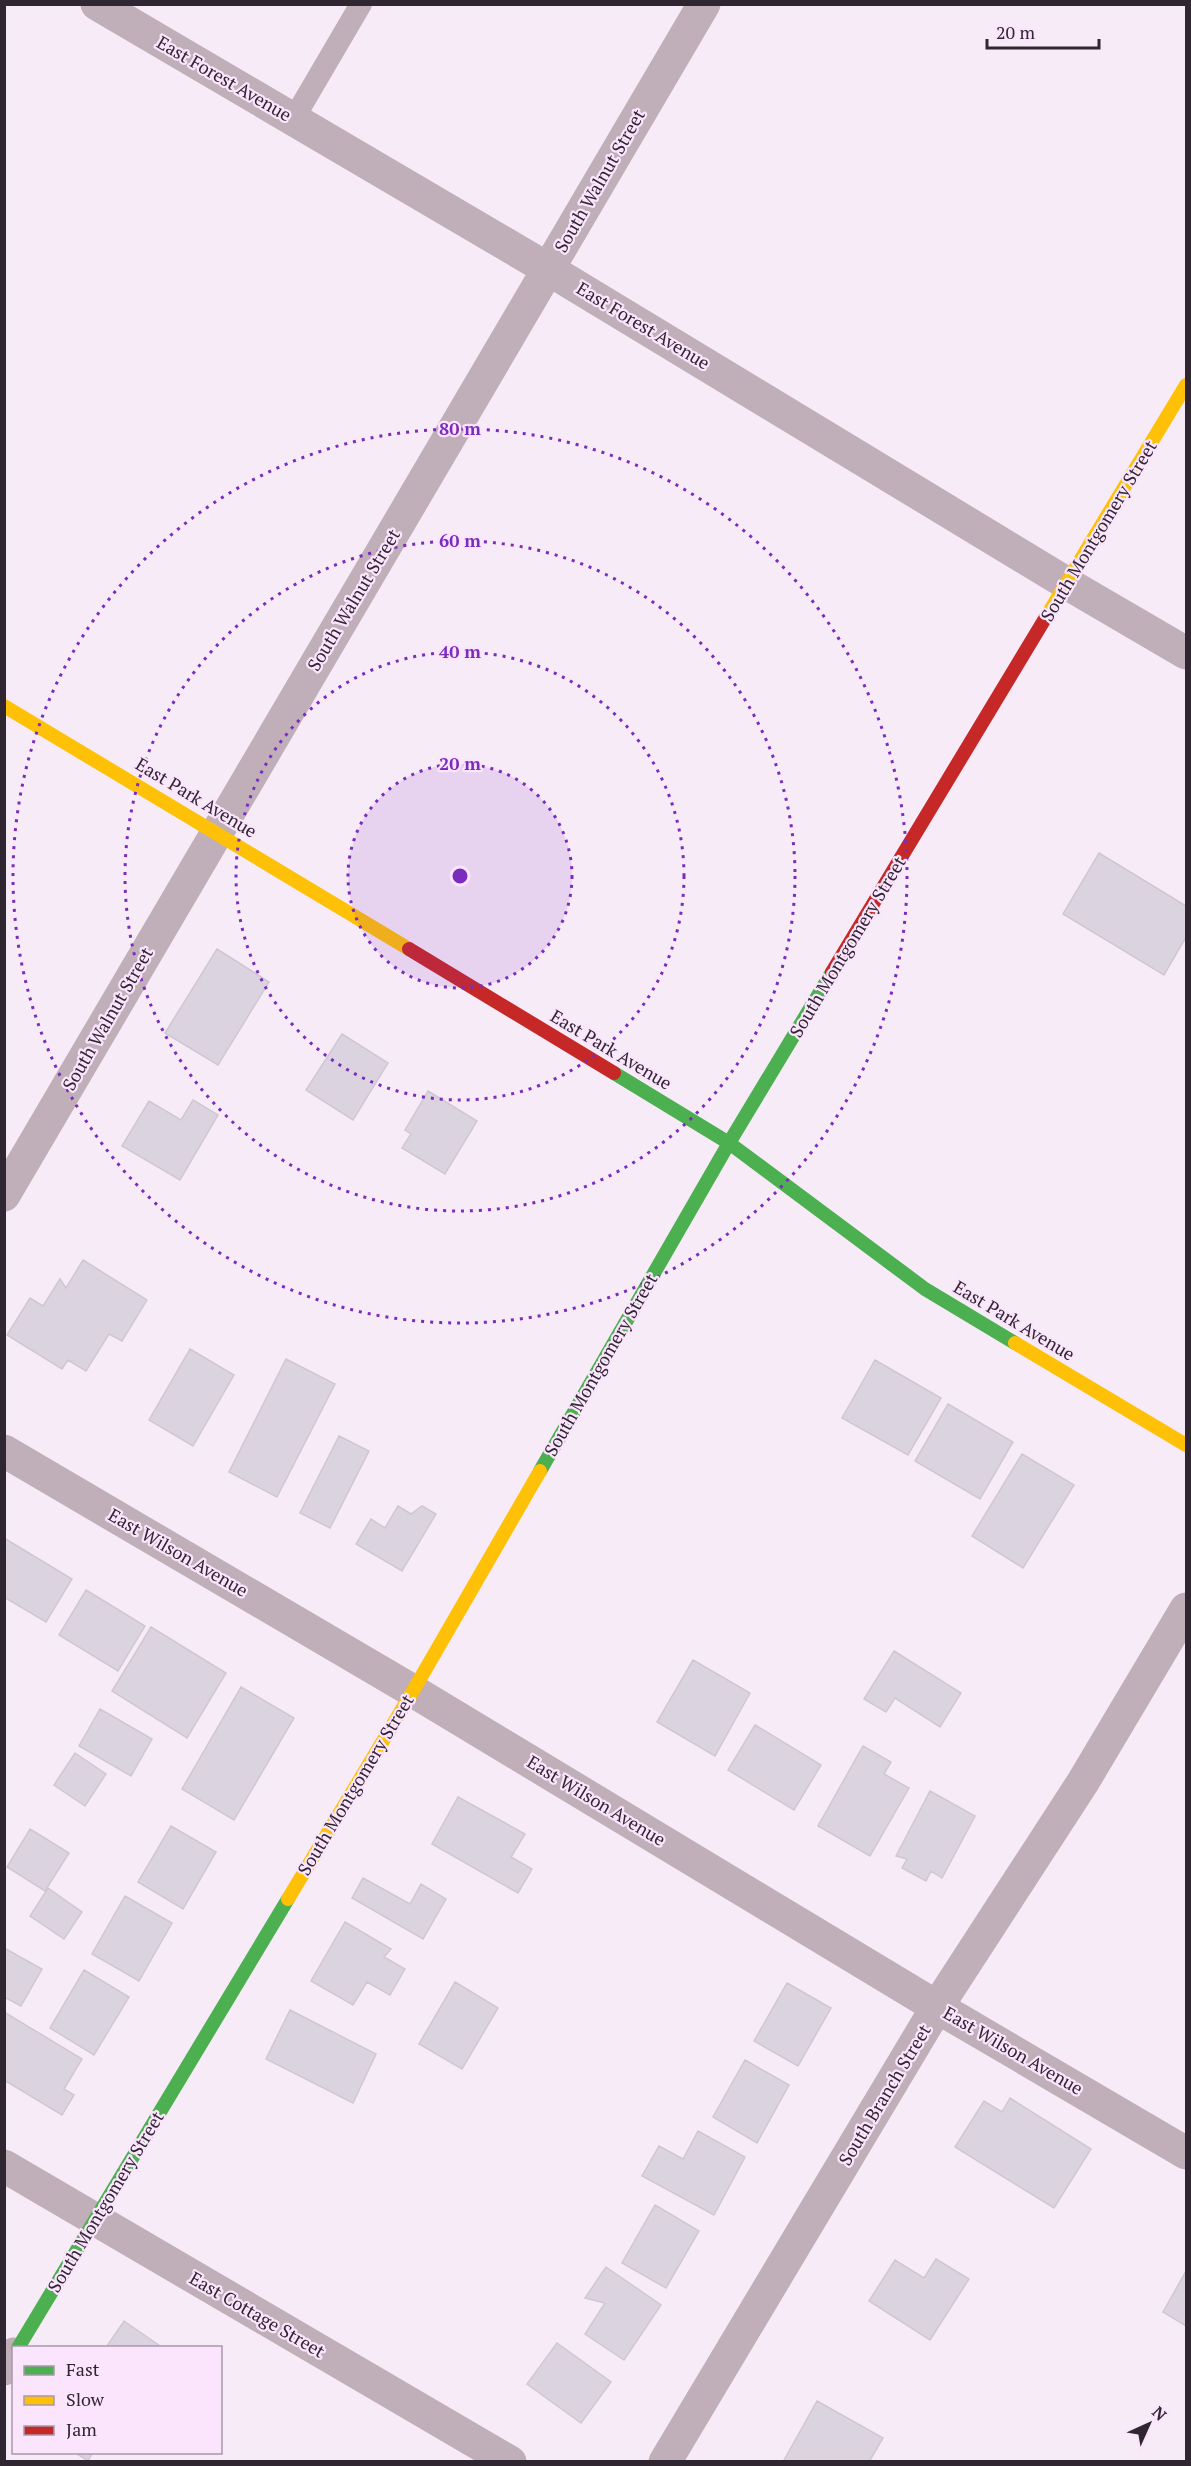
<svg xmlns="http://www.w3.org/2000/svg" width="1191" height="2466" font-family="'PT Serif',serif">
	<rect width="100%" height="100%" fill="#f6ebf7"/>
	<path fill="#dbd3df" stroke="#cfc8d3" stroke-width="1.5" d="M1099 853 1186 906V937L1164 975 1063 914Z
		M217 949 269 982 218 1065 165 1033Z
		M342 1034 388 1063 353 1120 306 1090Z
		M428 1091 477 1121 445 1174 402 1148 411 1134 405 1130Z
		M193 1100 218 1115 180 1180 122 1146 149 1101 181 1120Z
		M83 1260 147 1300 122 1341 109 1334 86 1371 68 1360 62 1369 7 1335 30 1298 43 1306 60 1279 66 1288Z
		M190 1349 234 1375 193 1446 149 1420Z
		M286 1359 335 1384 277 1497 229 1472Z
		M875 1360 941 1398 908 1455 842 1418Z
		M948 1404 1013 1442 980 1499 915 1461Z
		M339 1436 369 1451 330 1528 300 1513Z
		M1022 1454 1074 1485 1023 1568 972 1536Z
		M398 1506 411 1514 422 1506 436 1514 402 1571 356 1544 371 1519 385 1528Z
		M4 1538 72 1579 46 1622 4 1597Z
		M86 1590 145 1626 118 1671 59 1635Z
		M151 1627 226 1673 187 1738 112 1691Z
		M894 1651 961 1693 940 1727 895 1698 886 1712 864 1699Z
		M693 1660 750 1693 715 1756 657 1722Z
		M241 1687 294 1718 234 1820 182 1789Z
		M100 1709 152 1739 131 1776 79 1746Z
		M755 1725 821 1765 794 1810 728 1770Z
		M863 1746 891 1762 884 1774 909 1788 870 1856 818 1826Z
		M75 1753 106 1774 85 1806 54 1785Z
		M930 1791 975 1816 942 1878 931 1871 926 1881 902 1868 907 1859 896 1856Z
		M458 1797 525 1834 511 1857 532 1869 518 1893 432 1844Z
		M171 1826 216 1852 183 1909 138 1882Z
		M30 1829 69 1853 45 1891 7 1867Z
		M363 1878 410 1904 421 1884 446 1899 423 1939 352 1898Z
		M48 1888 82 1912 64 1939 30 1916Z
		M125 1896 172 1923 139 1981 92 1954Z
		M345 1922 391 1949 384 1957 405 1969 390 1995 367 1982 353 2005 311 1981Z
		M4 1948 42 1969 21 2006 4 1997Z
		M84 1970 129 1997 94 2055 50 2028Z
		M455 1982 498 2008 462 2069 419 2044Z
		M787 1983 831 2008 798 2066 754 2041Z
		M290 2010 376 2054 353 2103 266 2059Z
		M4 2012 82 2059 64 2089 74 2095 62 2115 4 2080Z
		M745 2060 789 2085 757 2143 713 2117Z
		M1010 2098 1091 2149 1054 2208 955 2147 984 2101 1002 2112Z
		M698 2131 745 2157 714 2215 642 2176 659 2146 683 2159Z
		M655 2205 699 2231 666 2288 622 2263Z
		M936 2259 969 2279 930 2340 869 2301 895 2260 924 2278Z
		M606 2267 661 2305 624 2360 585 2334 605 2303 585 2298Z
		M1186 2271V2326L1163 2312Z
		M124 2321 163 2348H110L107 2346Z
		M557 2343 611 2382 581 2423 527 2384Z
		M817 2401 883 2438 869 2462H783Z
		M74 2452H93L88 2461Z"/>
	<g fill="none" stroke-linecap="round" stroke-linejoin="round">
		<path stroke="#c0aeb9" stroke-width="22" d="M293 120 361 4"/>
		<path stroke="#c0aeb9" stroke-width="33" d="M97 4 548 269 1068 584 1186 653
			M4 1195 704 4
			M4 1451 413 1691 937 2007 1186 2153
			M4 2166 510 2462
			M4 2369 14 2354
			M665 2462 937 2007 1083 1782 1186 1609"/>
		<path stroke="#4caf50" stroke-width="14" d="M614 1073 729 1143 925 1289 1015 1343
			M540 1471 729 1143 832 972
			M18 2348 288 1899"/>
		<path stroke="#ffc107" stroke-width="14" d="M1046 617 1186 385
			M4 706 409 949
			M1015 1343 1186 1445
			M288 1899 413 1691 540 1471"/>
		<path stroke="#c62828" stroke-width="14" d="M409 949 614 1073
			M832 972 1046 617"/>
	</g>
	<circle cx="460" cy="876" r="112" fill="#7b2cbf" fill-opacity=".12"/>
	<g fill="none" stroke="#7b2cbf" stroke-width="3" stroke-dasharray="3 6">
		<circle cx="460" cy="876" r="112"/>
		<circle cx="460" cy="876" r="224"/>
		<circle cx="460" cy="876" r="335"/>
		<circle cx="460" cy="876" r="447"/>
	</g>
	<g text-anchor="middle" stroke-width="4.5" stroke-linejoin="round" paint-order="stroke">
		<g font-size="18" fill="#302631" stroke="#fae5fd">
			<text transform="translate(224 79) rotate(30)" y="6">East Forest Avenue</text>
			<text transform="translate(600 181) rotate(-60)" y="6">South Walnut Street</text>
			<text transform="translate(643 326) rotate(31)" y="6">East Forest Avenue</text>
			<text transform="translate(1099 531) rotate(-59)" y="6">South Montgomery Street</text>
			<text transform="translate(354 600) rotate(-59)" y="6">South Walnut Street</text>
			<text transform="translate(196 798) rotate(31)" y="6">East Park Avenue</text>
			<text transform="translate(848 947) rotate(-59)" y="6">South Montgomery Street</text>
			<text transform="translate(108 1019) rotate(-60)" y="6">South Walnut Street</text>
			<text transform="translate(611 1050) rotate(31)" y="6">East Park Avenue</text>
			<text transform="translate(1014 1321) rotate(31)" y="6">East Park Avenue</text>
			<text transform="translate(601 1365) rotate(-60)" y="6">South Montgomery Street</text>
			<text transform="translate(178 1553) rotate(30)" y="6">East Wilson Avenue</text>
			<text transform="translate(356 1785) rotate(-59)" y="6">South Montgomery Street</text>
			<text transform="translate(596 1801) rotate(31)" y="6">East Wilson Avenue</text>
			<text transform="translate(1013 2051) rotate(30)" y="6">East Wilson Avenue</text>
			<text transform="translate(885 2095) rotate(-59)" y="6">South Branch Street</text>
			<text transform="translate(106 2202) rotate(-59)" y="6">South Montgomery Street</text>
			<text transform="translate(257 2315) rotate(30)" y="6">East Cottage Street</text>
		</g>
	</g>
	<circle cx="460" cy="876" r="9" fill="#7b2cbf" stroke="#fae5fd" stroke-width="3"/>
	<g font-size="18" text-anchor="middle" font-weight="bold" fill="#7b2cbf" stroke="#fae5fd" stroke-width="4.5" stroke-linejoin="round" paint-order="stroke">
		<text x="460" y="435">80 m</text>
		<text x="460" y="547">60 m</text>
		<text x="460" y="658">40 m</text>
		<text x="460" y="770">20 m</text>
	</g>
	<rect width="1191" height="2466" fill="none" stroke="#302631" stroke-width="12"/>
	<rect x="12" y="2346" width="210" height="108" fill="#fae5fd" stroke="#a999ab" stroke-width="1.5"/>
	<rect x="24" y="2366" width="30" height="9" fill="#4caf50" stroke="#a999ab" stroke-width="1.5"/>
	<text x="66" y="2376" font-size="18" fill="#302631">Fast</text>
	<rect x="24" y="2396" width="30" height="9" fill="#ffc107" stroke="#a999ab" stroke-width="1.5"/>
	<text x="66" y="2406" font-size="18" fill="#302631">Slow</text>
	<rect x="24" y="2426" width="30" height="9" fill="#c62828" stroke="#a999ab" stroke-width="1.5"/>
	<text x="66" y="2436" font-size="18" fill="#302631">Jam</text>
	<g transform="translate(1149 2424) rotate(45)" stroke="#fae5fd" stroke-width="4.5" paint-order="stroke">
	<path d="M0-4.5L10 22L0 15L-10 22Z" fill="#302631"/>
	<text y="-9" font-size="16" font-weight="bold" text-anchor="middle" fill="#302631">N</text>
	</g>
	<path d="M987 39v9h112v-9" fill="none" stroke="#302631" stroke-width="3"/>
	<text x="996" y="39" font-size="18" fill="#302631" stroke="#fae5fd" stroke-width="4.5" paint-order="stroke">20 m</text>
</svg>
